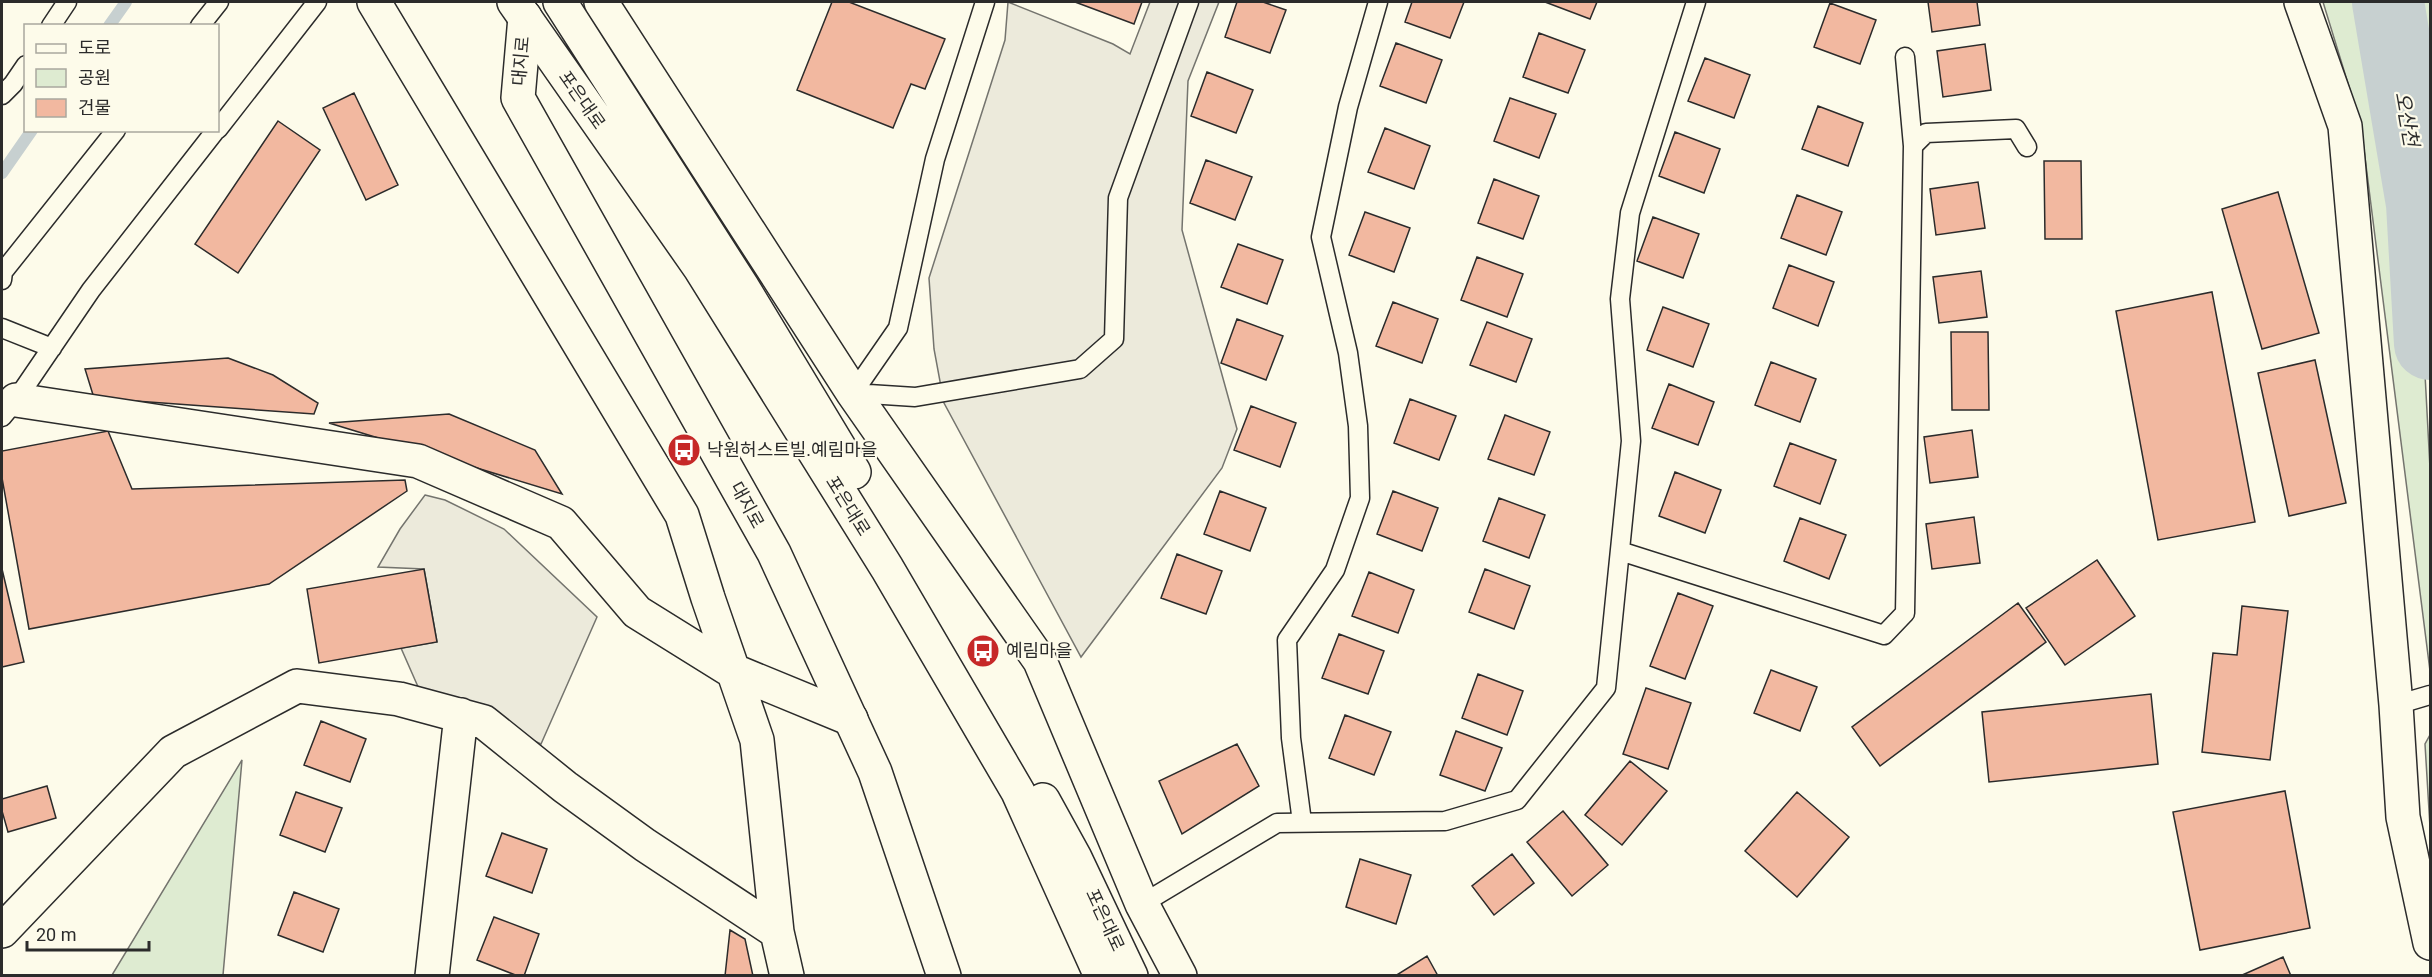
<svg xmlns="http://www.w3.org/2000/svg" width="2432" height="977" font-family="Roboto,'Noto Sans KR',sans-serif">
	<rect width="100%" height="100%" fill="#fdfbea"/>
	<path fill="#deebd1" stroke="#74746e" stroke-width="1.5" d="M2323 2H2380L2416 205 2430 468V671L2361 126Z
		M2394 2H2430V223L2429 204Z
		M2430 735V827L2425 744Z
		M242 760 223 975H112Z"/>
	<path fill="#eceadb" stroke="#74746e" stroke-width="1.5" d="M1008 2 1113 44 1130 54 1150 2H1219L1188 81 1182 230 1237 429 1222 468 1081 657 944 403 934 349 929 278 1005 40Z
		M425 495 445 500 504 529 597 617 541 744 419 689 401 648 437 642 424 569 378 567 400 529Z"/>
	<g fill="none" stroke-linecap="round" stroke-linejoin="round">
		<path stroke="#c7d0d0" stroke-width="12" d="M109 26 126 2
			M2 173 32 130"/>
		<path stroke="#c7d0d0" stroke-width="72" d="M2388 2 2422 204 2430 344"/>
	</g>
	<path fill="#f2b8a0" stroke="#2b2b2b" stroke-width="1.5" d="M832 2H849L945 39 925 89 911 84 893 128 797 90Z
		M1075 2H1142L1134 24Z
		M1237 2H1263L1286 10 1270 53 1225 37Z
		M1412 2H1464L1450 38 1405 22Z
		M1545 2H1597L1590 19Z
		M1928 2H1977L1980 25 1932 32Z
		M1830 3 1876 20 1860 64 1814 47Z
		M1539 33 1585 50 1568 93 1523 77Z
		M1396 43 1442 60 1426 103 1380 86Z
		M1985 44 1991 90 1943 97 1937 51Z
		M1705 58 1750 75 1734 118 1688 101Z
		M1207 72 1253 90 1236 133 1191 116Z
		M354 93 398 185 366 200 323 108Z
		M1510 98 1556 114 1539 158 1494 141Z
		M1818 106 1863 123 1848 166 1802 149Z
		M278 121 320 150 238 273 195 244Z
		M1385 128 1430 146 1414 189 1368 172Z
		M1675 132 1720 149 1704 193 1659 176Z
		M1206 160 1252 177 1235 220 1190 203Z
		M2044 161H2081L2082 239H2045Z
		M1494 179 1539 196 1523 239 1478 223Z
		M1978 182 1985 228 1936 235 1930 189Z
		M2278 192 2319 333 2262 349 2222 209Z
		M1797 195 1842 212 1826 255 1781 238Z
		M1365 212 1410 228 1394 272 1349 255Z
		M1653 217 1699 234 1683 278 1637 261Z
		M1238 244 1283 260 1267 304 1221 287Z
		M1477 257 1523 274 1507 317 1461 300Z
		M1789 265 1834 282 1818 326 1773 308Z
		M1981 271 1987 317 1939 323 1933 277Z
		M2212 292 2255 522 2158 540 2116 311Z
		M1393 302 1438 319 1422 363 1376 346Z
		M1663 307 1709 324 1693 367 1647 350Z
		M1237 319 1283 336 1266 380 1221 363Z
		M1487 322 1532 339 1516 382 1470 365Z
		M1951 332H1988L1989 410H1952Z
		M228 358 273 375 318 403 314 414 94 398 85 369Z
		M2315 360 2346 503 2289 516 2258 373Z
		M1771 362 1816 379 1800 422 1755 405Z
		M1669 384 1714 402 1698 445 1652 428Z
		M1410 399 1456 416 1439 460 1394 443Z
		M1251 406 1296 423 1280 467 1234 450Z
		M449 414 535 450 562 494 329 423Z
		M1505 415 1550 432 1534 475 1488 459Z
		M1972 430 1978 477 1930 483 1924 437Z
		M108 431 132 489 405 480 407 491 269 584 29 629 2 478V451Z
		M1790 443 1836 460 1820 504 1774 486Z
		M1675 472 1721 490 1705 533 1659 516Z
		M1220 491 1266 508 1250 551 1204 534Z
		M1393 491 1438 508 1422 551 1377 534Z
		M1499 498 1545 515 1529 558 1483 541Z
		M1974 517 1980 563 1932 569 1926 524Z
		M1800 518 1846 535 1829 579 1784 561Z
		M1177 554 1222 571 1206 614 1161 598Z
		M2097 560 2135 616 2065 665 2026 608Z
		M2 569 24 662 2 667Z
		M424 569 437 642 319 663 307 589Z
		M1485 569 1530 586 1514 629 1469 612Z
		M1369 572 1414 590 1398 633 1352 616Z
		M1678 593 1713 606 1685 679 1650 666Z
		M2018 603 2046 642 1880 766 1852 727Z
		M2242 606 2288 611 2270 760 2202 752 2213 653 2237 655Z
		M1339 634 1384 651 1368 694 1322 678Z
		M1771 670 1817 687 1800 731 1754 713Z
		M1478 674 1523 691 1507 735 1462 718Z
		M1646 688 1691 703 1668 769 1623 754Z
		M2151 694 2158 764 1989 782 1982 712Z
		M1345 715 1391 732 1374 775 1329 758Z
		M321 721 366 739 350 782 304 765Z
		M1456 731 1502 748 1485 791 1440 775Z
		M1237 744 1259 786 1182 834 1159 781Z
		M1630 761 1667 791 1622 845 1585 815Z
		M47 786 56 818 8 832 2 811V799Z
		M2285 791 2310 928 2200 950 2173 812Z
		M296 792 342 808 325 852 280 835Z
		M1797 792 1849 837 1797 897 1745 851Z
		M1563 811 1608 865 1572 896 1527 842Z
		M502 833 547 849 532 893 486 876Z
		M1512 854 1534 883 1494 915 1472 886Z
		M1360 859 1411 875 1396 924 1346 907Z
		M294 892 339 909 323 952 278 935Z
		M494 917 539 934 524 976H518L477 960Z
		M730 930 745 939 753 976H725Z
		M1427 956 1438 976H1395Z
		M2283 957 2291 976H2240Z"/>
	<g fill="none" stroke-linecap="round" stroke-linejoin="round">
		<g stroke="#2b2b2b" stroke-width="21">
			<path id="service" d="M51 26 67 2
				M200 26 219 2
				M1905 57 1913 146
				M2 95 13 84 26 65
				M218 129 317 2
				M2 280 3 272 116 130
				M2 328 52 348
				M853 393 915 397 1080 369 1114 339 1118 198 1189 2
				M853 393 898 328 935 159 985 2
				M2 417 16 400 91 290 216 130
				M1620 551 1884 635 1905 613 1913 146 1926 133 2016 129 2027 147
				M2396 705 2430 695
				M1302 822 1291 738 1287 640 1335 570 1360 498 1358 426 1348 353 1321 237 1348 107 1378 2
				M1142 904 1277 823 1445 821 1517 800 1606 688 1631 441 1620 299 1630 213 1696 2"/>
		</g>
		<g stroke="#2b2b2b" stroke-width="36">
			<path id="minor" d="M374 2 682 515 708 598 757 740 777 932 787 976
				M2301 2 2345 126 2396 705 2403 817 2430 943
				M16 400 418 461 561 523 637 612 727 668 851 719
				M2 931 173 752 297 686 399 699 484 722 565 787 645 845 777 932
				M432 976 461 715"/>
		</g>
		<g stroke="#2b2b2b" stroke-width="36">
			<path id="tertiary" d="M601 2 853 393 1040 661 1142 904 1180 976"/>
		</g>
		<g stroke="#2b2b2b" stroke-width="36">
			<path id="secondary" d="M525 17 518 98 774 553 875 772 944 976"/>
		</g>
		<g stroke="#2b2b2b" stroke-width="36">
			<path id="trunk" d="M514 2 700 268 887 568 1018 792 1101 976
				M560 2 743 288 854 472
				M1043 800 1075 858 1131 976"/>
		</g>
		<use href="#service" stroke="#fdfbea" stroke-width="18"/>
		<use href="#minor" stroke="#fdfbea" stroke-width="33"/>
		<use href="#tertiary" stroke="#fdfbea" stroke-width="33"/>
		<use href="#secondary" stroke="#fdfbea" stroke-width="33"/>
		<use href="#trunk" stroke="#fdfbea" stroke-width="33"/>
	</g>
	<defs>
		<g id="bus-disc" transform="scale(1.725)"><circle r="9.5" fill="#c62828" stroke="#fdfbea"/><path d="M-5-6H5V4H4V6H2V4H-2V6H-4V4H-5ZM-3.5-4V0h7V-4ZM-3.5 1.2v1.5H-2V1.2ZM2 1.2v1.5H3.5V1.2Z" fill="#fff"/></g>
	</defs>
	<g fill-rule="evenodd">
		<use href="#bus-disc" x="684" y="450"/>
		<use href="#bus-disc" x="983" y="651"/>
	</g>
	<g text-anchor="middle" stroke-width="4.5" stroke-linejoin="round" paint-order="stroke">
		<g font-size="18" fill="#2b2b2b" stroke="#fdfbea">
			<text transform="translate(521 61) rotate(-85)" y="6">대지로</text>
			<text transform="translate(582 100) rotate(55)" y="6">포은대로</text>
			<text transform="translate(747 505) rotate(61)" y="6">대지로</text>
			<text transform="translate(848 506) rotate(58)" y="6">포은대로</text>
			<text transform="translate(1105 920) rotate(65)" y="6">포은대로</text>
		</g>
		<g font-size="18" fill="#2b2b2b" stroke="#fdfbea" text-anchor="start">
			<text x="707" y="456">낙원허스트빌.예림마을</text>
			<text x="1006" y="657">예림마을</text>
		</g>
		<g font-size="20" font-style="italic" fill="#2b2b2b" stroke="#fdfbea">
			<text transform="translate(2407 119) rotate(80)" y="7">오산천</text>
		</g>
	</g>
	<rect width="2432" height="977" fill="none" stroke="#2b2b2b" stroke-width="6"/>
	<rect x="24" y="24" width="195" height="108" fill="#fdfbea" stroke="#a9a89e" stroke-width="1.5"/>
	<rect x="36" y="44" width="30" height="9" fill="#fdfbea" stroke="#a9a89e" stroke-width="1.5"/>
	<text x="78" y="54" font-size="18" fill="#2b2b2b">도로</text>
	<rect x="36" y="69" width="30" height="18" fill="#deebd1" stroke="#a9a89e" stroke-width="1.5"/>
	<text x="78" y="84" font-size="18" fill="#2b2b2b">공원</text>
	<rect x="36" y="99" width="30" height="18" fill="#f2b8a0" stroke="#a9a89e" stroke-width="1.5"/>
	<text x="78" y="114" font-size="18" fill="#2b2b2b">건물</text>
	<path d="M27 941v9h122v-9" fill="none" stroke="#2b2b2b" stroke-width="3"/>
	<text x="36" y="941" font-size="18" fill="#2b2b2b" stroke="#fdfbea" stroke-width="4.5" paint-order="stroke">20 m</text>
</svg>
